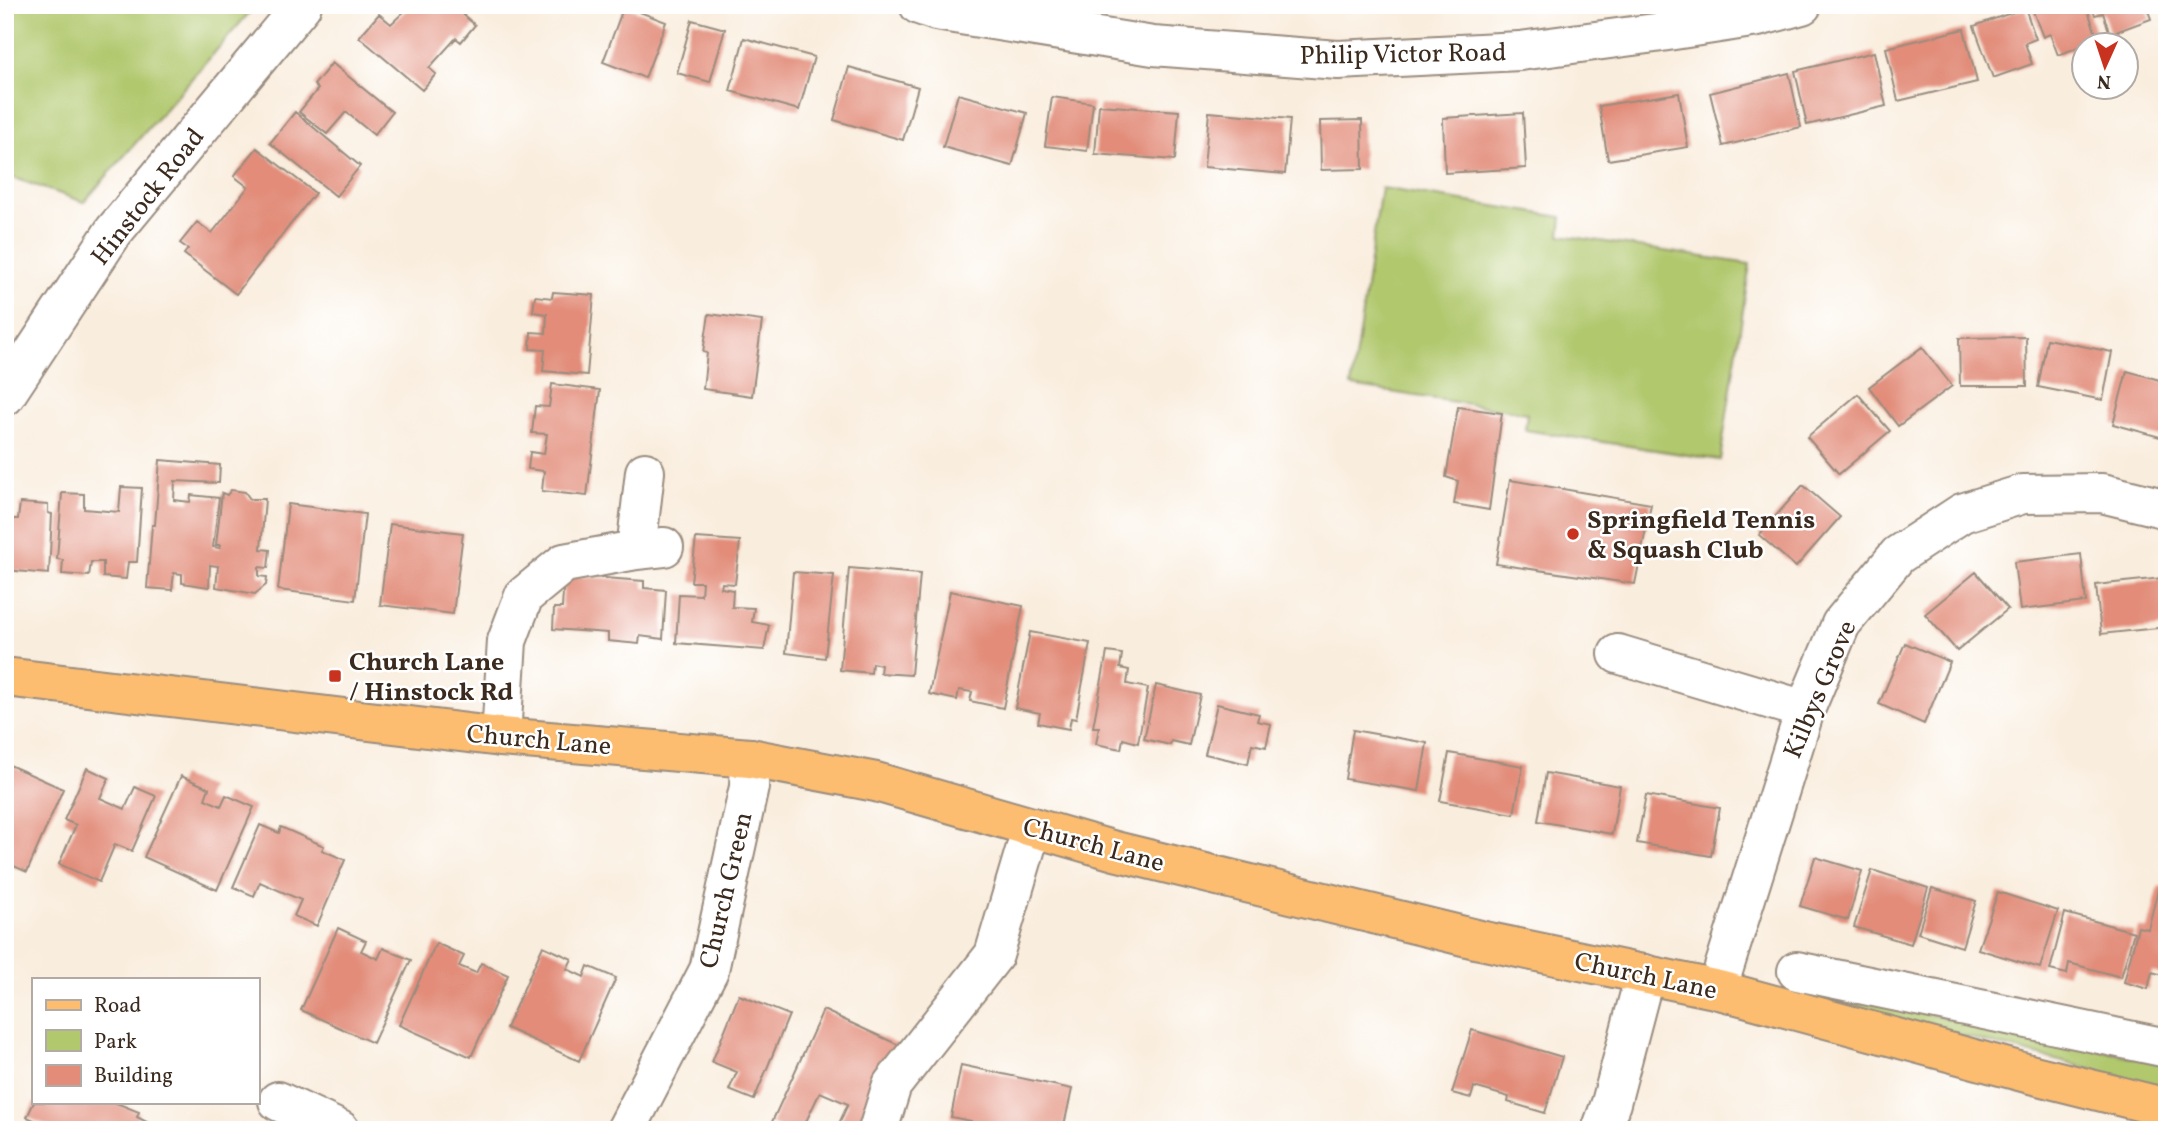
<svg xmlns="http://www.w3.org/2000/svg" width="2172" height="1135" font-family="Vollkorn,serif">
	<rect width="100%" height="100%" fill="#fff"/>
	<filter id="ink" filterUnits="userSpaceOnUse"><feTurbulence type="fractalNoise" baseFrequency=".0143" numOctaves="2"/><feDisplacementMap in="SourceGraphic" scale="14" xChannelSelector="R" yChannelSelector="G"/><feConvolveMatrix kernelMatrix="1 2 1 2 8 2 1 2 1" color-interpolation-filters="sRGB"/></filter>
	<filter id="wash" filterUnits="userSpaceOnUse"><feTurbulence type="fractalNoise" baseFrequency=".00686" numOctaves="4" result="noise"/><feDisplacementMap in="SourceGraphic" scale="28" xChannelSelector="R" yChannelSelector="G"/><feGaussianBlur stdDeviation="1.57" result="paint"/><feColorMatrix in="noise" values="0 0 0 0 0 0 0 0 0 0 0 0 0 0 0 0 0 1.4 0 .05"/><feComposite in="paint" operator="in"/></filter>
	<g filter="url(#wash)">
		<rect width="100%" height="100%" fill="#f9eddd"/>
		<path fill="#b1c86d" stroke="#767946" stroke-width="2" d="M5 5H256L84 202 5 175Z
			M1381 188 1562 217 1560 235 1750 264 1720 460 1525 430 1527 413 1351 386Z
			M1842 996 2167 1064V1089L1843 1005Z"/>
		<g id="blocks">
			<path fill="#e28c79" d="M405 5H452L475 25 461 42 456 38 429 68 436 74 422 90 359 37 379 14 391 24 408 8Z
				M2086 5 2098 40 2058 55 2050 34 2043 37 2031 6Z
				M2091 5H2146L2151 19 2110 34 2103 13 2095 15Z
				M624 6 666 22 645 78 603 62Z
				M2025 8 2036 39 2025 43 2032 64 1993 78 1974 26Z
				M692 20 725 29 710 82 677 73Z
				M1964 29 1977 82 1898 101 1886 48Z
				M744 38 814 57 799 110 730 91Z
				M1874 52 1886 106 1807 125 1795 71Z
				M332 63 392 112 374 135 346 112 327 134 299 112 318 89 314 85Z
				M849 67 918 87 903 140 834 120Z
				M1789 73 1801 127 1723 146 1710 93Z
				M1679 93 1688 147 1608 160 1599 106Z
				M958 94 1027 113 1012 166 943 147Z
				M1052 97 1093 103 1087 151 1045 146Z
				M1099 105 1179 111 1175 160 1095 154Z
				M295 112 360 166 336 196 270 143Z
				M1209 112 1290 119 1285 174 1204 167Z
				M1523 113 1526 168 1445 173 1443 118Z
				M1362 120 1363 169 1321 170 1320 121Z
				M257 148 315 193 236 294 184 254 188 249 180 243 197 222 212 233 228 213 248 187 234 176Z
				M553 292 594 295 587 375 543 371 545 350 530 349 531 332 546 333 547 314 533 312 535 296 552 298Z
				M709 314 762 321 752 396 703 389 707 353 703 352Z
				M2026 337 2027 386H1960L1959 338Z
				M2047 339 2112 352 2103 400 2038 387Z
				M1922 347 1952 386 1898 426 1869 387Z
				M2127 371 2167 382V439L2113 424Z
				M552 384 600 390 587 496 542 491 544 471 528 469 530 452 544 454 547 434 532 433 535 406 549 407Z
				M1858 394 1890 431 1839 474 1807 437Z
				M1458 407 1502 413 1489 510 1454 504 1458 481 1446 477Z
				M160 460 220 465 219 483 175 481 174 500 190 502 191 495 219 498 213 547 220 548V545H216L222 493 227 495 231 490 245 492 250 499H265L261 549 270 550 268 568 259 567V576L267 577 266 585 255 594 216 587 218 566 210 565 209 587 182 583V574L174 573 172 590 147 588 152 525H155Z
				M1510 480 1651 504 1635 584 1496 564Z
				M1803 485 1840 517 1796 567 1759 535Z
				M121 487 142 488 137 562H128L126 579 103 577V562H91L89 576 62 574 63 560 57 559 62 493 84 494V509L119 512Z
				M20 503 48 505V513L52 514 49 574 5 570V519H18Z
				M288 504 365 514 355 600 278 590Z
				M390 524 463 533 453 614 380 605Z
				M696 538 740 541 735 584 722 583 721 588 733 590 732 607 754 608 752 622 769 625 764 650 676 643 679 594 701 595 702 582H691Z
				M2081 554 2086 602 2020 610 2014 562Z
				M849 568 920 574 911 675 880 673 881 665 872 663 871 673 840 670Z
				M793 572 834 575 825 658 786 653Z
				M1976 572 2008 609 1957 651 1925 614Z
				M564 575 644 581V588L666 590 663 639 640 636 639 644 608 641V633L553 629 554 608H562Z
				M2162 578 2167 627 2101 634 2096 585Z
				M950 591 1023 606 1003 708 970 701 972 692 959 690 957 700 929 694Z
				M1030 632 1090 643 1076 719 1071 718 1069 729 1038 723 1040 713 1015 708Z
				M1905 643 1950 662 1924 724 1879 704Z
				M1107 652 1122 654 1120 668 1129 670 1127 684 1148 688 1138 743 1123 739 1121 749 1096 744 1099 727H1093Z
				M1156 685 1200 695 1189 745 1171 741 1170 745 1144 739Z
				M1217 704 1259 714 1257 721 1271 724 1266 747 1252 744 1248 764 1205 754Z
				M1353 730 1427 743 1419 791 1345 779Z
				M1449 753 1523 766 1514 814 1440 801Z
				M5 763 63 789 27 872 5 862Z
				M87 768 109 778 100 798 125 809 135 787 156 796 132 851 115 844 99 882 59 864 76 825 64 820Z
				M1546 773 1620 786 1612 834 1538 821Z
				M181 776 209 788 205 799 221 806 226 795 254 807 217 890 144 857Z
				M1646 795 1720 808 1711 856 1637 843Z
				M260 825 279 833 281 827 324 846 322 850 345 860 317 926 294 916 301 900 260 882 254 896 233 887Z
				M1815 857 1862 871 1848 920 1800 906Z
				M1872 870 1928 888 1911 944 1854 927Z
				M2159 886 2167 888V976L2152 972 2148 989 2124 982 2138 927 2148 929Z
				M1932 888 1976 901 1962 947 1918 933Z
				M1998 892 2058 911 2040 968 1978 949Z
				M2065 913 2134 932 2121 977 2069 963 2067 974 2050 970Z
				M338 928 366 941 361 951 378 959 383 948 411 960 373 1043 301 1010Z
				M436 943 464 956 459 966 476 973 481 963 508 975 471 1057 399 1025Z
				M543 946 572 959 567 969 584 977 588 966 616 978 579 1061 506 1028Z
				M739 995 789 1015 754 1100 729 1090 737 1072 712 1062Z
				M823 1010 901 1046 863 1130H836L848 1104 820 1092 802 1130H783L771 1124Z
				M1472 1030 1562 1057 1545 1113 1508 1102 1509 1097 1474 1087 1471 1098 1452 1093Z
				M961 1065 1072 1089 1063 1130H969L971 1121 951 1117Z
				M34 1102H114L139 1112 137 1117 162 1130H57L27 1117Z"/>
		</g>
	</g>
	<g filter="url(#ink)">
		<use href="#blocks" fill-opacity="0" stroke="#9a8c7e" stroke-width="2"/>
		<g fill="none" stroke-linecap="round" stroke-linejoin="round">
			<g stroke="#9a8c7e" stroke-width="42">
				<path id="minor" d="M919 5 936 11 1153 46 1338 60 1520 51 1655 33 1758 17 1802 5
					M5 396 114 231 302 5
					M636 550 645 472
					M1618 654 1805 710
					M501 737 507 641 524 596 564 563 636 550 664 547
					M1797 971 2167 1048
					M1719 990 1723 971 1805 710 1841 624 1898 555 1962 513 2023 494 2102 493 2167 509
					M278 1101 340 1130
					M626 1130 709 970 749 787 750 758
					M878 1130 892 1085 994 955 1032 827
					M1601 1130 1611 1103 1645 974"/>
			</g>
			<g stroke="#9a8c7e" stroke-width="42">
				<path id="major" d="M5 677 501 737 750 758 876 782 1115 851 1480 940 1719 990 2030 1074 2167 1108"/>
			</g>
			<use href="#minor" stroke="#fff" stroke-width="38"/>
			<use href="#major" stroke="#fcbd6f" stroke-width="38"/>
		</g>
	</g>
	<g fill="#c8321e" stroke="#fff" stroke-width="2.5">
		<circle cx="1573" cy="534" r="7"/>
		<rect x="328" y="669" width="14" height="14" rx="3.5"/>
	</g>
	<g text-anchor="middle" stroke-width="5" stroke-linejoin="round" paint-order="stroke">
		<g font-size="26" fill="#3b2a1e" stroke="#fff">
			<text transform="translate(1403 53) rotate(-1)" y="9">Philip Victor Road</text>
			<text transform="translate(147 196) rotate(-52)" y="9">Hinstock Road</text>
			<text transform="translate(1819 689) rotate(-67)" y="9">Kilbys Grove</text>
			<text transform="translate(539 739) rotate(5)" y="9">Church Lane</text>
			<text transform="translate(1094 844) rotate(15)" y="9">Church Lane</text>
			<text transform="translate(725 890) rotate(-77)" y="9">Church Green</text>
			<text transform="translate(1646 975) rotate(12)" y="9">Church Lane</text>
		</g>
		<g font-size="26" font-weight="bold" fill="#3b2a1e" stroke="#fff" text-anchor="start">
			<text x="1587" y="528">Springfield Tennis<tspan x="1587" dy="30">&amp; Squash Club</tspan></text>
			<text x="349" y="670">Church Lane<tspan x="349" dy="30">/ Hinstock Rd</tspan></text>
		</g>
	</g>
	<rect width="2172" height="1135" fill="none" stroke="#fff" stroke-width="28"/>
	<rect x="32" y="978" width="228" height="126" fill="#ffffff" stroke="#b1aaa5" stroke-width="2"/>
	<rect x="46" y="1000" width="35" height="10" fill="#fcbd6f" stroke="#b1aaa5" stroke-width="2"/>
	<text x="94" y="1012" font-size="21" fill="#3b2a1e">Road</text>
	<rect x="46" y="1030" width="35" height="21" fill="#b1c86d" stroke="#b1aaa5" stroke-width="2"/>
	<text x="94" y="1048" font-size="21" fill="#3b2a1e">Park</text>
	<rect x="46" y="1065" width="35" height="21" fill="#e28c79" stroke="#b1aaa5" stroke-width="2"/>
	<text x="94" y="1082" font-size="21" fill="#3b2a1e">Building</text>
	<g transform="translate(2105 66) rotate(183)"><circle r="33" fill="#ffffff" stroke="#b1aaa5" stroke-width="2"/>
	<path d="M0-5L12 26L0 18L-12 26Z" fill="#c8321e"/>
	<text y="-10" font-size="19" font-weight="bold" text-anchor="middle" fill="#3b2a1e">N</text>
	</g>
</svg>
